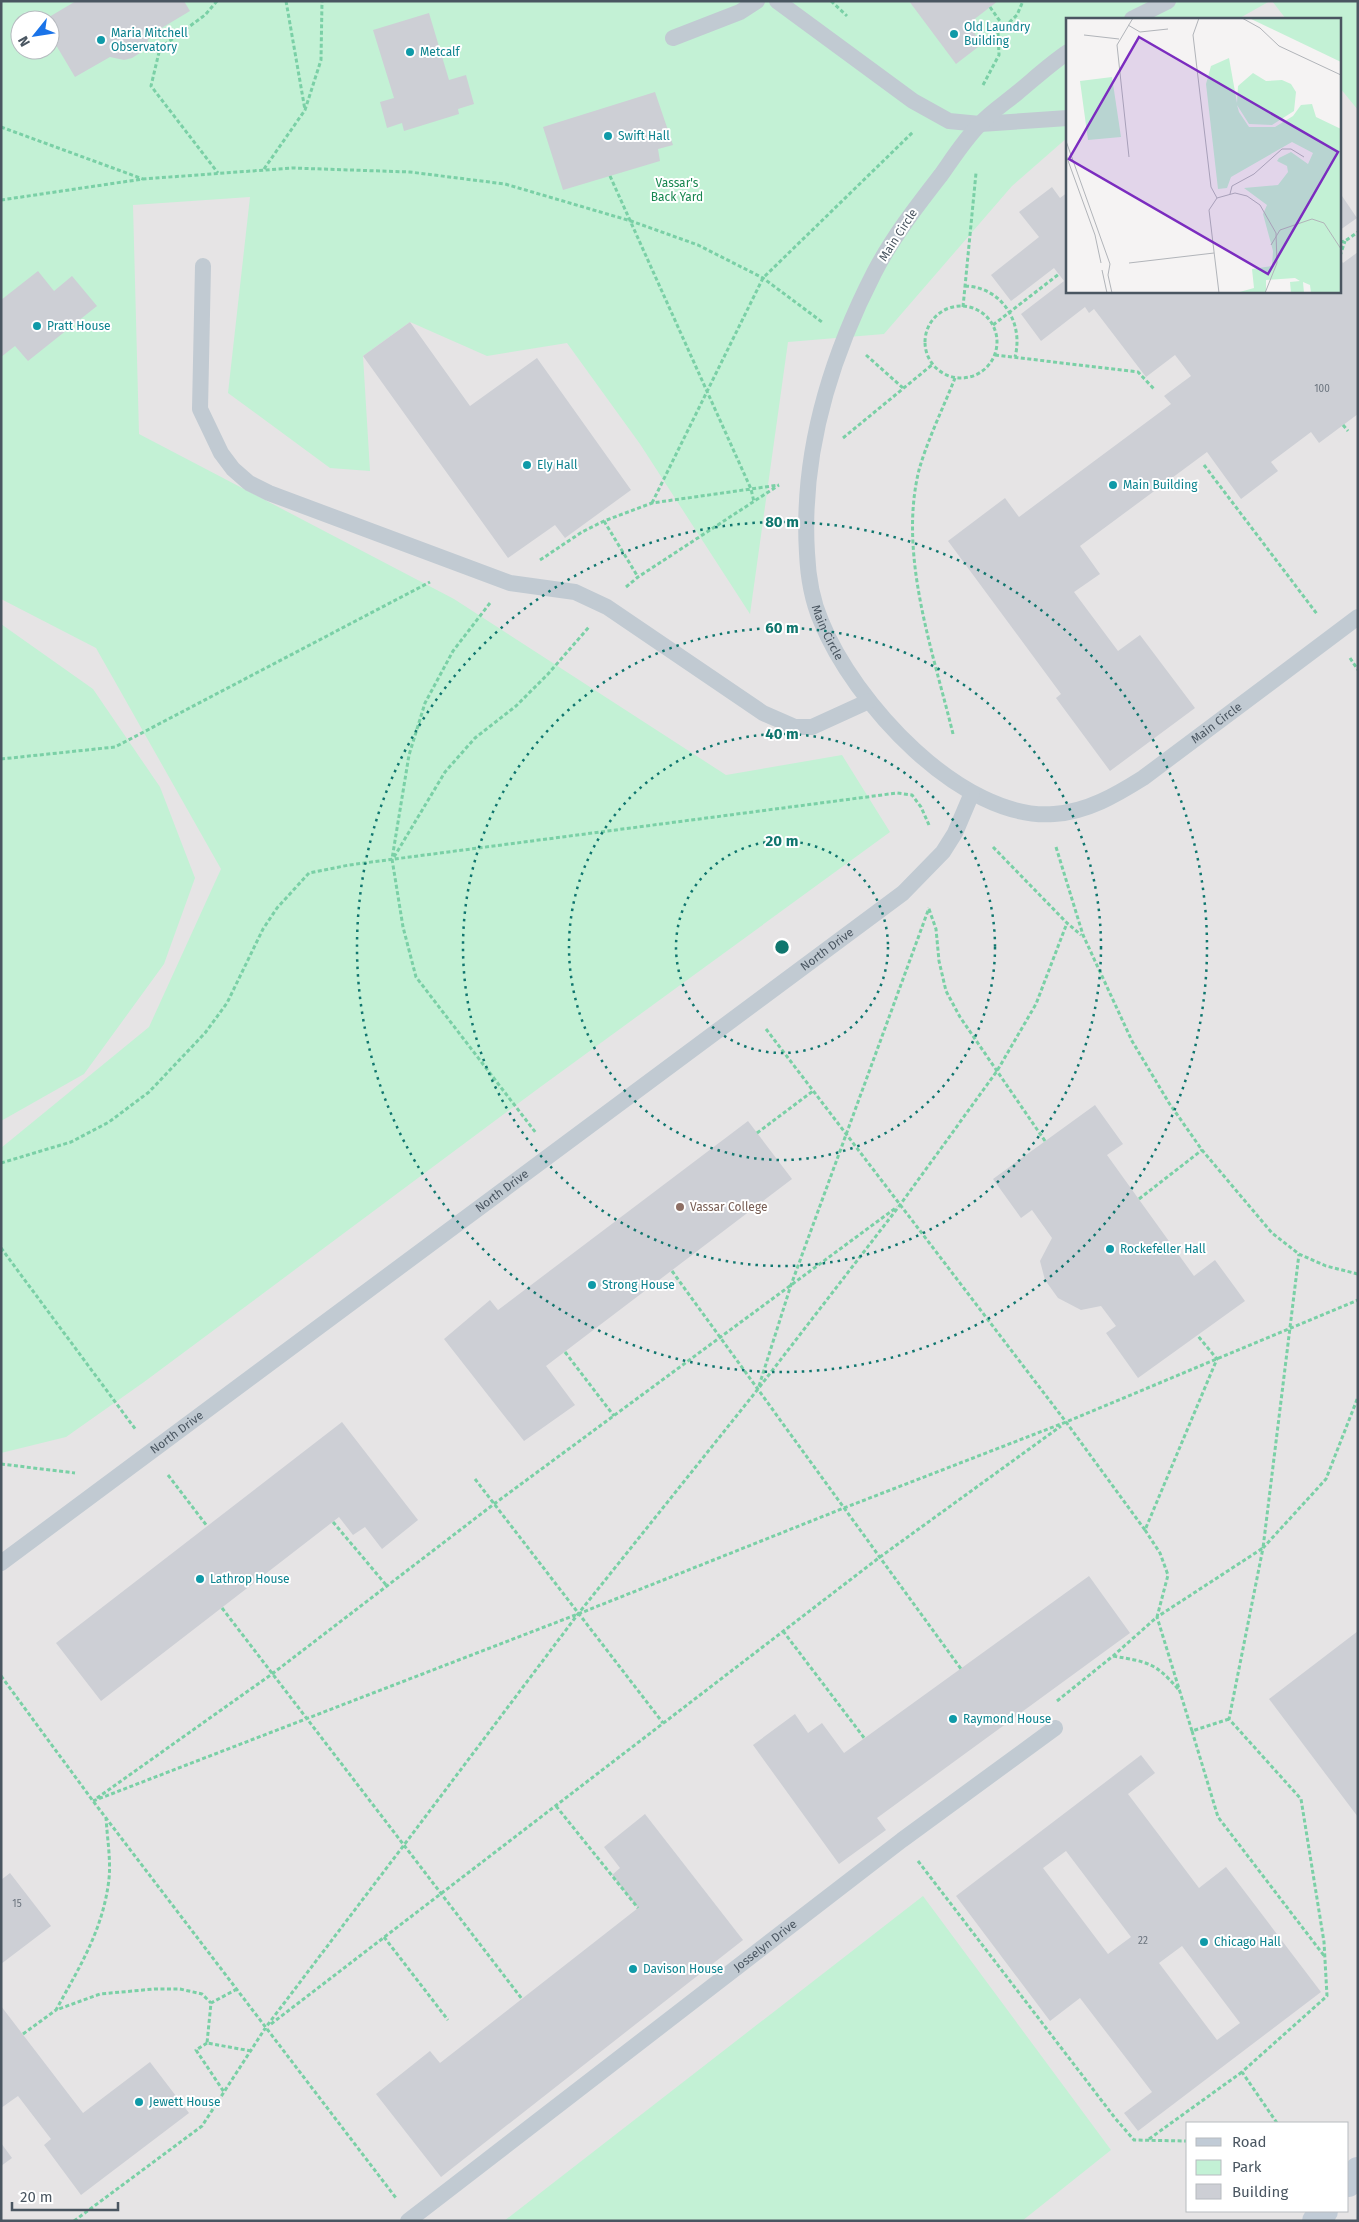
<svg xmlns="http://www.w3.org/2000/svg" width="1359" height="2222" font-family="'Fira Sans',sans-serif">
	<rect width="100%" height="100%" fill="#f5f3f3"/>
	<path fill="#e6e4e5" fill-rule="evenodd" d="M1 1H1358V2221H1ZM1068 19H1340V291H1068ZM20 20H50V50H20ZM1188 2123H1348V2211H1188Z"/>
	<path fill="#c3f1d5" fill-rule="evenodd" d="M1 1H1270L1238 19H1068V137L1012 186 884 334 788 342 750 614 640 444 567 343 487 356 410 322 363 356 370 471 330 468 228 393 250 197 133 205 139 434 454 599 726 775 842 755 890 832 539 1088 144 1382 66 1437 1 1453V1148L149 1027 221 869 96 648 1 599ZM20 20H50V50H20Z
		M1272 1H1358V110L1340 88V19H1286Z
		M1 624 93 689 160 787 195 878 164 964 84 1074 1 1121Z
		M923 1896 1111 2150 1022 2221H504Z"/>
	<path fill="#cdcfd5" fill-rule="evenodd" d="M76 1H184L190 11 150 35 146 46 140 53 132 58 124 60 110 57 75 77 50 35V20H44Z
		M909 1H998L968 24 982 44 956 64Z
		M429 13 449 80 466 75 474 104 458 109 459 114 404 131 402 123 387 128 380 102 394 98 373 30Z
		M655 92 673 145 658 149 660 161 563 190 543 127Z
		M1052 187 1060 198 1068 192V291H1340V259L1343 263 1358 252V414L1319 443 1311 432 1271 462 1278 471 1241 499 1207 452 1080 546 1100 574 1074 592 1118 651 1140 635 1195 708 1110 771 1056 698 1061 694 948 541 1005 498 1019 517 1171 404 1164 396 1191 376 1175 355 1146 377 1094 309 1089 313 1085 307 1041 341 1021 314 1064 281 1054 268 1011 301 991 275 1039 237 1019 212Z
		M1340 193 1357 218 1340 230Z
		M38 271 54 291 72 276 97 306 28 361 15 346 1 357V300Z
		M410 322 470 406 537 358 631 490 565 538 555 525 508 558 363 356Z
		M1095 1105 1123 1144 1107 1155 1194 1276 1215 1260 1245 1301 1138 1378 1106 1333 1116 1326 1101 1306 1081 1310 1058 1298 1045 1280 1040 1261 1052 1238 1032 1210 1021 1218 993 1179Z
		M748 1121 792 1179 546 1366 575 1405 524 1441 444 1339 490 1300 498 1310Z
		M342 1422 418 1520 382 1549 365 1527 353 1535 339 1517 101 1701 56 1643Z
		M1089 1576 1130 1633 877 1818 886 1830 839 1864 753 1745 795 1714 808 1733 822 1723 844 1753Z
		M1358 1631V1817L1269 1699Z
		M1141 1755 1155 1773 1128 1794 1199 1888 1226 1867 1321 1992 1138 2131 1124 2113 1152 2092 1080 1998 1050 2021 956 1896ZM1066 1851 1131 1937 1108 1954 1043 1868ZM1182 1946 1240 2023 1217 2040 1159 1963Z
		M645 1814 743 1940 441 2177 376 2094 430 2051 440 2063 638 1908 612 1875 620 1868 604 1847Z
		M10 1873 51 1926 1 1964V1880Z
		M1 2006 83 2113 150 2062 189 2113 81 2195 44 2145 51 2139 18 2096 1 2108Z
		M1 2143 12 2158 1 2166Z"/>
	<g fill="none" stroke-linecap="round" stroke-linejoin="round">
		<path stroke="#7ad0a6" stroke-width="3" stroke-dasharray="4 2.5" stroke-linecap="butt" d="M217 1 205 15 160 48 151 86 218 173
			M286 1 305 110
			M831 1 847 16
			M990 7 1004 27
			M983 85 999 55 998 33 1017 15 1023 1
			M1 127 143 179
			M264 169 305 110 321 60 322 1
			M610 176 751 489 754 502
			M1 200 143 179 292 168 410 172 505 184 631 221 698 245 763 278 822 322
			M1340 242 1345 241 1358 232
			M1340 256 1345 241
			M965 286C1002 287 1024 323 1015 357
			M925 342a36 36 0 1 1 72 0a36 36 0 1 1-72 0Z
			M963 307 976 173
			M993 325 1059 274
			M866 355 903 388
			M995 355 1138 372 1155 390
			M1343 425 1348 431
			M843 438 933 364
			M1204 465 1317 614
			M652 503 763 278 913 132
			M604 521 638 577
			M540 560 582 532 604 521 652 503 779 485
			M626 587 638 577 779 485
			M490 603 453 651 425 703 409 755 392 859 403 927 416 977 536 1133
			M1350 658 1358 670
			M953 734C933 651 898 555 919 470 927 441 944 406 955 378
			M1 759 115 747 430 582
			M993 847 1067 923 1081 935
			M1056 847 1083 935 1132 1041 1169 1103 1202 1150 1272 1233 1299 1254 1326 1266 1358 1274
			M394 857 445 772 475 738 516 706 548 674 589 627
			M929 909 936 929 939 961 946 991 960 1017 1045 1141
			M766 1029 1066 1422 1145 1530 1217 1359 1198 1336
			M757 1133 813 1091
			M1 1163 71 1142 109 1122 149 1092 205 1033 227 1003 263 929 277 908 309 873 349 865 897 793 912 795 921 807 929 825
			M1139 1199 1202 1150
			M1 1248 136 1430
			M672 1271 961 1669
			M565 1352 614 1416
			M759 1386 791 1285 929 908
			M1 1464 75 1473
			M168 1475 207 1526
			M475 1479 663 1723
			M333 1522 387 1586
			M222 1608 522 1999
			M783 1631 865 1739
			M1113 1656C1147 1662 1155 1662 1178 1689
			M1 1676 93 1801 396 2198
			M1057 1701 1113 1656 1157 1617 1168 1575 1160 1553 1145 1530
			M1229 1719 1192 1731 1157 1617 1263 1548 1299 1254
			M1192 1731 1218 1817 1325 1957
			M97 1798 272 1674 494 1504 897 1207
			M93 1801 578 1614 844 1508 1066 1422 1358 1300
			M556 1806 638 1908
			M106 1817C107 1837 111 1859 109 1879 103 1930 80 1966 56 2010L100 1994 154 1989H180L202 1994 211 2003
			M918 1861 1115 2118 1134 2140 1188 2141
			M384 1937 448 2020
			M237 1989 211 2003 207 2043 251 2051
			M271 2024 880 1557 1061 1426
			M23 2034 56 2010
			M207 2043 196 2050 224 2092
			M1277 2123 1242 2072 1327 1996 1324 1942 1301 1799 1229 1719 1263 1548 1326 1479 1358 1397
			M1149 2139 1242 2072
			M74 2221 202 2126 266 2027 404 1845 578 1614 758 1389 900 1205 997 1071 1036 1004 1067 923"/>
		<g stroke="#c1cad2" stroke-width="16">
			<path d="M777 1 913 101 949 121 980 124 1068 118"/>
			<path d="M1132 19 1168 1"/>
			<path d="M673 38 740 12 757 1"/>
			<path id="s1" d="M1068 52C1050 64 1034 79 1017 93 1005 103 991 112 980 124 965 139 953 158 941 175 917 206 892 238 874 273 830 359 801 456 807 553 808 576 812 600 821 621 853 701 961 821 1054 814 1087 812 1116 795 1143 778L1358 617"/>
			<path d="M203 266 200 409 221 453 233 469 249 483 269 493 510 583 575 592 607 607 763 713 795 727H812L869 701"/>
			<path id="s2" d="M1 1563 903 893 943 852 955 833 972 793"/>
			<path id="s3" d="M408 2221 902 1840 1055 1728"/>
		</g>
		<path stroke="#c1cbd6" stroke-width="28" d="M1348 2183 1358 2171
			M1316 2221 1324 2211"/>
	</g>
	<g fill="none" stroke="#0f766e" stroke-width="2.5" stroke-dasharray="2.5 5">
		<circle cx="782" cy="947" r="106"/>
		<circle cx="782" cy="947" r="213"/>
		<circle cx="782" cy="947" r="319"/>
		<circle cx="782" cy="947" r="425"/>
	</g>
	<g fill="#0f9aa8" stroke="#fff" stroke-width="2">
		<circle cx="954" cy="34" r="5"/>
		<circle cx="101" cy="40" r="5"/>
		<circle cx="410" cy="52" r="5"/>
		<circle cx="608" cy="136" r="5"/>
		<circle cx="37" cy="326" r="5"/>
		<circle cx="527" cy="465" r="5"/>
		<circle cx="1113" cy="485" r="5"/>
		<circle cx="1110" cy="1249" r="5"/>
		<circle cx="592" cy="1285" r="5"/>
		<circle cx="200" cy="1579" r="5"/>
		<circle cx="953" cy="1719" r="5"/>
		<circle cx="1204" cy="1942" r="5"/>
		<circle cx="633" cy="1969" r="5"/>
		<circle cx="139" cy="2102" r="5"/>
	</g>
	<circle fill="#8d6e63" stroke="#fff" stroke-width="2" cx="680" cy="1207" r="5"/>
	<g text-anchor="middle" stroke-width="4" stroke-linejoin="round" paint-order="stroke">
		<g font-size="10" fill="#6b747e">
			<text x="1322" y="392">100</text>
			<text x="17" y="1907">15</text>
			<text x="1143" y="1944">22</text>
		</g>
		<g font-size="12" fill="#0d838f" stroke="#fff" text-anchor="start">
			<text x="964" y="31">Old Laundry<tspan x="964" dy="14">Building</tspan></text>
			<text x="111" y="37">Maria Mitchell<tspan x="111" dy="14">Observatory</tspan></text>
			<text x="420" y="56">Metcalf</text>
			<text x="618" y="140">Swift Hall</text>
			<text x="47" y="330">Pratt House</text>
			<text x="537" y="469">Ely Hall</text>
			<text x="1123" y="489">Main Building</text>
			<text x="1120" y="1253">Rockefeller Hall</text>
			<text x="602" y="1289">Strong House</text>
			<text x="210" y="1583">Lathrop House</text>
			<text x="963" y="1723">Raymond House</text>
			<text x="1214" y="1946">Chicago Hall</text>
			<text x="643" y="1973">Davison House</text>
			<text x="149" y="2106">Jewett House</text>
		</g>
		<g font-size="12" fill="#17864f" stroke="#fff">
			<text x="677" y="187">Vassar's<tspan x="677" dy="14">Back Yard</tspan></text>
		</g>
		<g font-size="12" fill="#4a5661" stroke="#fff">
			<text transform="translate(898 235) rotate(-57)" y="4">Main Circle</text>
			<text dy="4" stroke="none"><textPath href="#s1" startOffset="671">Main Circle</textPath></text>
			<text dy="4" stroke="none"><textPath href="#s1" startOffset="1165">Main Circle</textPath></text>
			<text dy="4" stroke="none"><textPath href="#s2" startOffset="1029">North Drive</textPath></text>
			<text dy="4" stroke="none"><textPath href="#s2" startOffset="624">North Drive</textPath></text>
			<text dy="4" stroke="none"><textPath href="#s2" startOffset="219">North Drive</textPath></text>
			<text dy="4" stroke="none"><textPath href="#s3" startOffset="451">Josselyn Drive</textPath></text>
		</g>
		<g font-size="12" fill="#785e54" stroke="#fff" text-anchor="start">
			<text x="690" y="1211">Vassar College</text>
		</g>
	</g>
	<g transform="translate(1066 18)">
		<rect width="275" height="275" fill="#f5f3f3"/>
		<path d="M183 0H275V44ZM163 40 171 85 172 68 187 55 200 63 216 62 225 66 230 74 228 93 206 107 183 106 171 87 173 94 183 109H209L227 98 235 87 246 86 250 99 275 111V275H245L244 267 237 264 238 275H225L224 264 234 263 229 260 200 262V275H170L188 270 186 251 206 248 207 233 197 196 201 187 178 170 212 167 222 154 221 148 211 143 213 140 225 134 242 146 247 135 226 124 165 159 161 170 152 171 140 66 145 48ZM46 59 55 119 22 122 14 63Z" fill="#c3f1d5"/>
		<path fill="none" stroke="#b1b4b9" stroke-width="1" d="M133 0 127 17 145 169 151 180M176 0 194 10 213 28 275 57M62 7 74 14 102 11M18 17 53 21M0 123 44 246 42 257 46 275M0 137 29 217 35 245M63 139 51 27 67 0M164 176 166 168 188 156 216 131H225L238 139M205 227 214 212 246 201 258 205 275 231M63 245 148 235M36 252 41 275M153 275 143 192 151 180 169 175 181 178 194 187 210 215 211 245 199 275"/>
		<path fill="#7b2cbf" fill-opacity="0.15" stroke="#7b2cbf" stroke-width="2.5" d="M73 19 272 134 202 256 3 141Z"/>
		<rect width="275" height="275" fill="none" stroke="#4a5661" stroke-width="2.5"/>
	</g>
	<circle cx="782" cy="947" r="8" fill="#0f766e" stroke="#fff" stroke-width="2.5"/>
	<g font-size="15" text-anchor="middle" font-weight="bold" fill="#0f766e" stroke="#fff" stroke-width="4" stroke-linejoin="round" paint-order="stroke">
		<text x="782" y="527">80 m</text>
		<text x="782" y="633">60 m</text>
		<text x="782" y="739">40 m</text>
		<text x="782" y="846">20 m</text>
	</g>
	<rect width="1359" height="2222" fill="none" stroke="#4a5661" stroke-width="5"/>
	<rect x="1186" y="2122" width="162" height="90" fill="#ffffff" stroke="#b7bbc0"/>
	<rect x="1196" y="2138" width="25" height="8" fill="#c1cbd6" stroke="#b7bbc0"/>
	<text x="1232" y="2147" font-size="15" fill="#4a5661">Road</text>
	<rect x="1196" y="2160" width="25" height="15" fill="#c3f1d5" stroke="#b7bbc0"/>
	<text x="1232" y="2172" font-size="15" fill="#4a5661">Park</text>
	<rect x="1196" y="2184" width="25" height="15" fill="#cdcfd5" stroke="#b7bbc0"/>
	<text x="1232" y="2197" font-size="15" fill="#4a5661">Building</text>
	<g transform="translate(35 35) rotate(240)"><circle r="24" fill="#ffffff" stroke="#b7bbc0"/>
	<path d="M0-4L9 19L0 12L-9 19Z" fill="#1a73e8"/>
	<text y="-8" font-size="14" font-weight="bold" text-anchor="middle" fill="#4a5661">N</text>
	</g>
	<path d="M12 2202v8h106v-8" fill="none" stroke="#4a5661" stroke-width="2.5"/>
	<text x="20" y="2202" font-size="15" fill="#4a5661" stroke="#ffffff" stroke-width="4" paint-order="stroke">20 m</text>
</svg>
